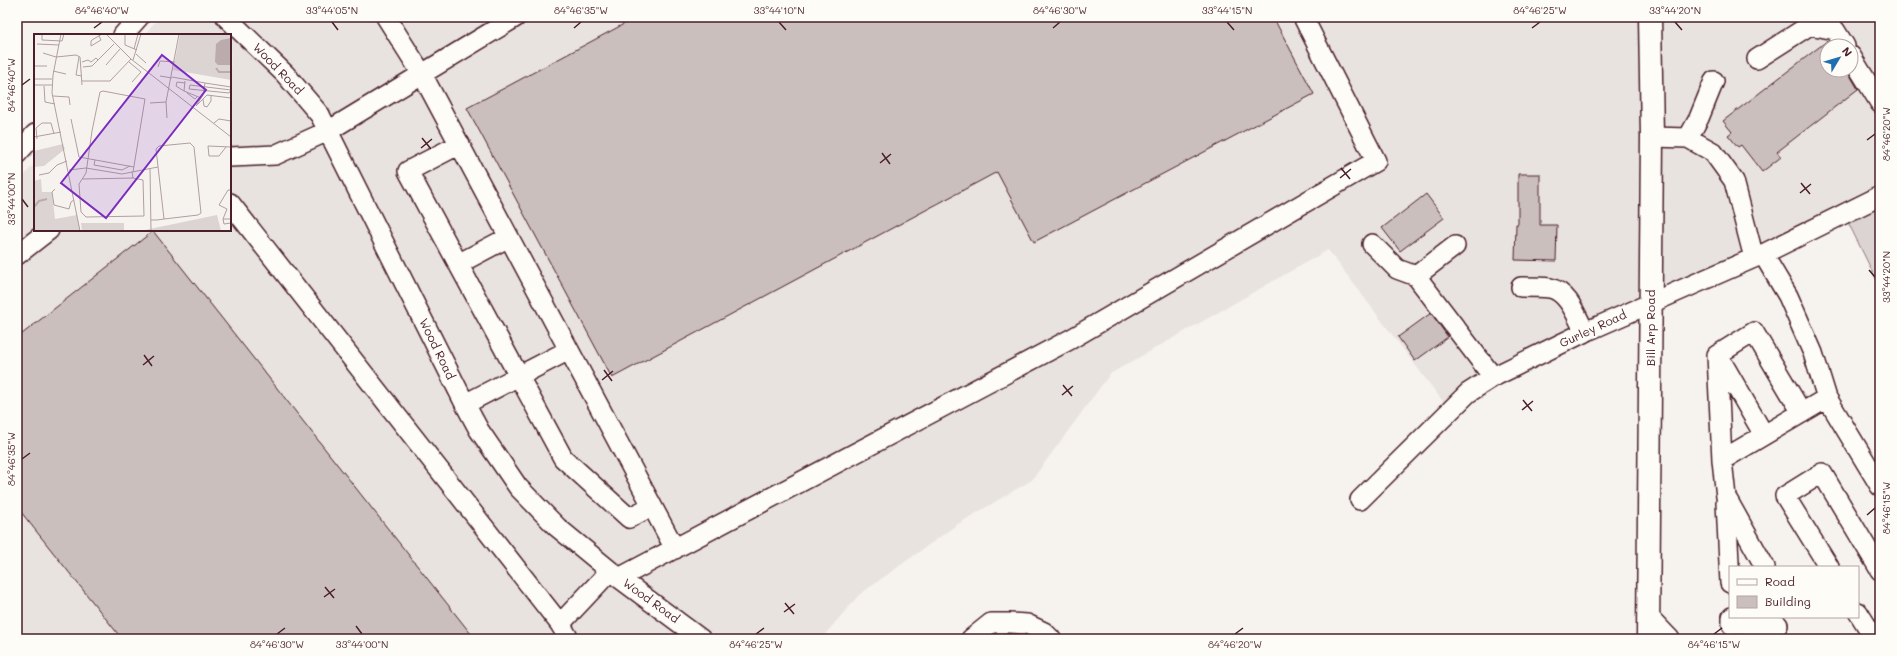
<svg xmlns="http://www.w3.org/2000/svg" width="1897" height="656" font-family="Mali,sans-serif">
	<rect width="100%" height="100%" fill="#f6f3ef"/>
	<filter id="ink" filterUnits="userSpaceOnUse"><feTurbulence type="fractalNoise" baseFrequency=".025" numOctaves="2"/><feDisplacementMap in="SourceGraphic" scale="8" xChannelSelector="R" yChannelSelector="G"/><feConvolveMatrix kernelMatrix="1 2 1 2 8 2 1 2 1" color-interpolation-filters="sRGB"/></filter>
	<g filter="url(#ink)">
		<path fill="#e9e3e0" fill-rule="evenodd" d="M159 17H1880V196L1585 332 1450 411 1328 250 1110 374 1032 480 958 524 859 595 821 639H17V184L35 163V230H230V35H144ZM1827 46H1851V70H1827Z"/>
		<path fill="#dcd4d2" stroke="#937a7e" d="M1880 197V287L1844 214Z"/>
		<path fill="#cbbfbe" stroke="#4a1f2b" d="M637 17H1273L1314 94 1034 242 997 172 612 378 467 108Z
			M1827 41V70H1847L1858 89 1777 152 1781 157 1762 172 1741 145 1738 147 1728 135 1732 132 1723 121Z
			M1518 174H1540V225H1557L1556 261 1515 260 1516 224H1518Z
			M1426 194 1444 218 1400 251 1382 228Z
			M153 231 475 639H122L17 507V338Z
			M1431 313 1448 337 1415 361 1398 337Z"/>
		<g fill="none" stroke-linecap="round" stroke-linejoin="round">
			<g stroke="#4a1f2b" stroke-width="22">
				<path id="minor" d="M226 17 285 74 320 115 465 404 479 430 518 487 557 527 619 578 701 639
					M386 17 422 74 675 549
					M123 35 139 17
					M1851 56 1880 103
					M1757 59 1810 25 1835 30 1845 46
					M1652 137 1688 138 1699 118 1714 81
					M1688 138 1713 152 1734 181 1754 258
					M460 144 408 171 563 458 629 518 652 506
					M17 154 35 134
					M230 157 275 155 328 131 516 17
					M230 203 560 624
					M1372 244 1397 269 1416 276 1493 377
					M1763 254 1788 296 1813 353 1827 398 1880 486
					M17 255 49 230
					M458 264 509 237
					M1416 276 1455 246
					M1521 287C1530 287 1541 287 1550 288 1569 292 1577 318 1585 332
					M1719 357 1764 435
					M465 404 569 350
					M1722 460 1717 355 1754 332 1802 413
					M1360 500 1468 393 1493 377 1585 332 1763 254 1880 196
					M1726 502 1730 583
					M1765 567 1726 497 1722 460 1827 398
					M1829 567 1785 496 1822 473 1880 570
					M619 578 1071 339 1376 161 1303 17
					M1858 612 1875 639
					M1649 617 1670 639
					M1732 617V625H1778
					M569 639 560 624 610 571
					M971 639 991 623H1009L1027 624 1044 632 1051 639"/>
			</g>
			<g stroke="#4a1f2b" stroke-width="25">
				<path id="major" d="M1648 639 1652 137 1650 17"/>
			</g>
			<use href="#minor" stroke="#fdfcf7" stroke-width="19"/>
			<use href="#major" stroke="#fdfcf7" stroke-width="22"/>
		</g>
	</g>
	<path fill="none" stroke="#4a1f2b" stroke-width="1.5" d="M332 22 338 30M779 22 786 30M1227 22 1234 30M1675 22 1682 30M94 28 102 22M574 28 581 22M1053 28 1060 22M1532 28 1540 22M22 85 30 79M422 138 431 149M1867 140 1875 134M421 148 432 139M882 153 890 164M880 163 891 154M1341 168 1350 179M1340 178 1351 169M1801 183 1810 194M1800 193 1811 184M22 199 28 207M1869 270 1875 277M144 355 152 366M143 365 154 356M604 370 612 381M602 380 613 371M1063 385 1072 396M1062 395 1073 386M1523 400 1532 411M1522 410 1533 401M22 459 30 453M1867 515 1875 508M325 587 334 598M324 597 335 589M785 603 794 614M784 612 795 604M356 626 362 634M277 634 285 628M756 634 764 628M1235 634 1243 628M1714 634 1722 628"/>
	<g text-anchor="middle" stroke-width="4" stroke-linejoin="round" paint-order="stroke">
		<g font-size="12" fill="#4a1f2b" stroke="#fdfcf7">
			<text transform="translate(278 69) rotate(46)" y="4">Wood Road</text>
			<text transform="translate(1651 328) rotate(-90)" y="4">Bill Arp Road</text>
			<text transform="translate(1593 329) rotate(-25)" y="4">Gurley Road</text>
			<text transform="translate(437 349) rotate(64)" y="4">Wood Road</text>
			<text transform="translate(651 601) rotate(36)" y="4">Wood Road</text>
		</g>
	</g>
	<g transform="translate(34 34)">
		<rect width="197" height="197" fill="#f6f3ef"/>
		<path d="M146 0H197V46L139 36ZM29 110 31 115 10 132 0 133V117ZM7 145 8 158H18L21 185 43 181 46 197H0V147ZM183 181 187 197H106ZM47 189H90V197H48Z" fill="#dcd4d2"/>
		<path d="M197 4V31H184L181 28 182 10 187 6Z" fill="#bbabac"/>
		<path fill="none" stroke="#bbabac" stroke-width="2" d="M182 34 185 38H197M0 173 5 167 13 165"/>
		<path fill="none" stroke="#b19ea1" stroke-width="1" d="M8 0V6L28 7 30 0M27 0 19 41 18 59 46 197M72 0 97 25 197 103M91 0V11L103 16M65 2 67 6 57 12V7L58 6 68 0M3 10 25 11M100 15 104 0M9 19 22 23 42 21 46 23 48 51M102 20 112 29M45 23 42 41 48 42M99 26 107 0M48 28 54 26 57 28 62 24 64 26M95 28 107 38 98 48M72 31 86 15M0 32H13M49 33 58 32 80 10M124 33 126 27 141 28M19 37 32 40M126 42 138 44M138 43 171 49 169 61 162 72M0 45H18M48 47H76L97 25M151 47 150 57 167 64M171 49 197 53M0 51H18M10 52 11 68 21 70M197 56 156 51 155 55 195 59 197 56V55M150 57 142 52 143 48 151 49M153 59 161 65 164 62M19 62 35 63 36 71M169 65 170 72 173 73 177 67V61M116 69 132 68M162 72 173 61 197 64M133 84 132 68 145 0M37 85 45 123 100 133M180 89 185 85 197 87M0 103 27 98M3 105 2 94 8 89H17L20 100M192 113 185 122H175L174 112 197 113M61 126 60 131 88 136 96 132M116 134 117 197M35 136 52 134 88 140 124 133M98 138 99 144 109 146 110 182 52 183 47 178 45 150 52 139 58 97 66 58 69 57 111 65 99 138M5 141 15 139 23 131 33 127M49 145 99 144M21 155 18 158 20 171 35 175 37 168 40 166M197 156H194L185 171 193 175 189 185H197M189 185 190 190 197 189M117 186H123L130 185 164 181 167 179 160 113 156 109 125 112 122 115 130 185"/>
		<path fill="#7b2cbf" fill-opacity="0.15" stroke="#7b2cbf" stroke-width="2" d="M128 21 172 56 72 184 27 149Z"/>
		<rect width="197" height="197" fill="none" stroke="#4a1f2b" stroke-width="2"/>
	</g>
	<rect width="1897" height="656" fill="none" stroke="#fdfcf7" stroke-width="44"/>
	<rect x="1729" y="566" width="130" height="52" fill="#fdfcf7" stroke="#b5a4a5"/>
	<rect x="1737" y="579" width="20" height="6" fill="#fdfcf7" stroke="#b5a4a5"/>
	<text x="1765" y="586" font-size="12" fill="#4a1f2b">Road</text>
	<rect x="1737" y="596" width="20" height="12" fill="#cbbfbe" stroke="#b5a4a5"/>
	<text x="1765" y="606" font-size="12" fill="#4a1f2b">Building</text>
	<g transform="translate(1839 58) rotate(52)"><circle r="19" fill="#fdfcf7" stroke="#b5a4a5"/>
	<path d="M0-3L7 15L0 10L-7 15Z" fill="#1f6fb2"/>
	<text y="-6" font-size="11" font-weight="bold" text-anchor="middle" fill="#4a1f2b">N</text>
	</g>
	<rect x="22" y="22" width="1853" height="612" fill="none" stroke="#4a1f2b" stroke-width="1.5"/>
	<g font-size="10" text-anchor="middle" fill="#4a1f2b">
		<text x="102" y="14">84°46'40"W</text>
		<text x="332" y="14">33°44'05"N</text>
		<text x="581" y="14">84°46'35"W</text>
		<text x="779" y="14">33°44'10"N</text>
		<text x="1060" y="14">84°46'30"W</text>
		<text x="1227" y="14">33°44'15"N</text>
		<text x="1540" y="14">84°46'25"W</text>
		<text x="1675" y="14">33°44'20"N</text>
		<text transform="translate(11 85) rotate(-90)" y="4">84°46'40"W</text>
		<text transform="translate(1886 134) rotate(-90)" y="4">84°46'20"W</text>
		<text transform="translate(11 199) rotate(-90)" y="4">33°44'00"N</text>
		<text transform="translate(1886 277) rotate(-90)" y="4">33°44'20"N</text>
		<text transform="translate(11 459) rotate(-90)" y="4">84°46'35"W</text>
		<text transform="translate(1886 508) rotate(-90)" y="4">84°46'15"W</text>
		<text x="277" y="648">84°46'30"W</text>
		<text x="362" y="648">33°44'00"N</text>
		<text x="756" y="648">84°46'25"W</text>
		<text x="1235" y="648">84°46'20"W</text>
		<text x="1714" y="648">84°46'15"W</text>
	</g>
</svg>
